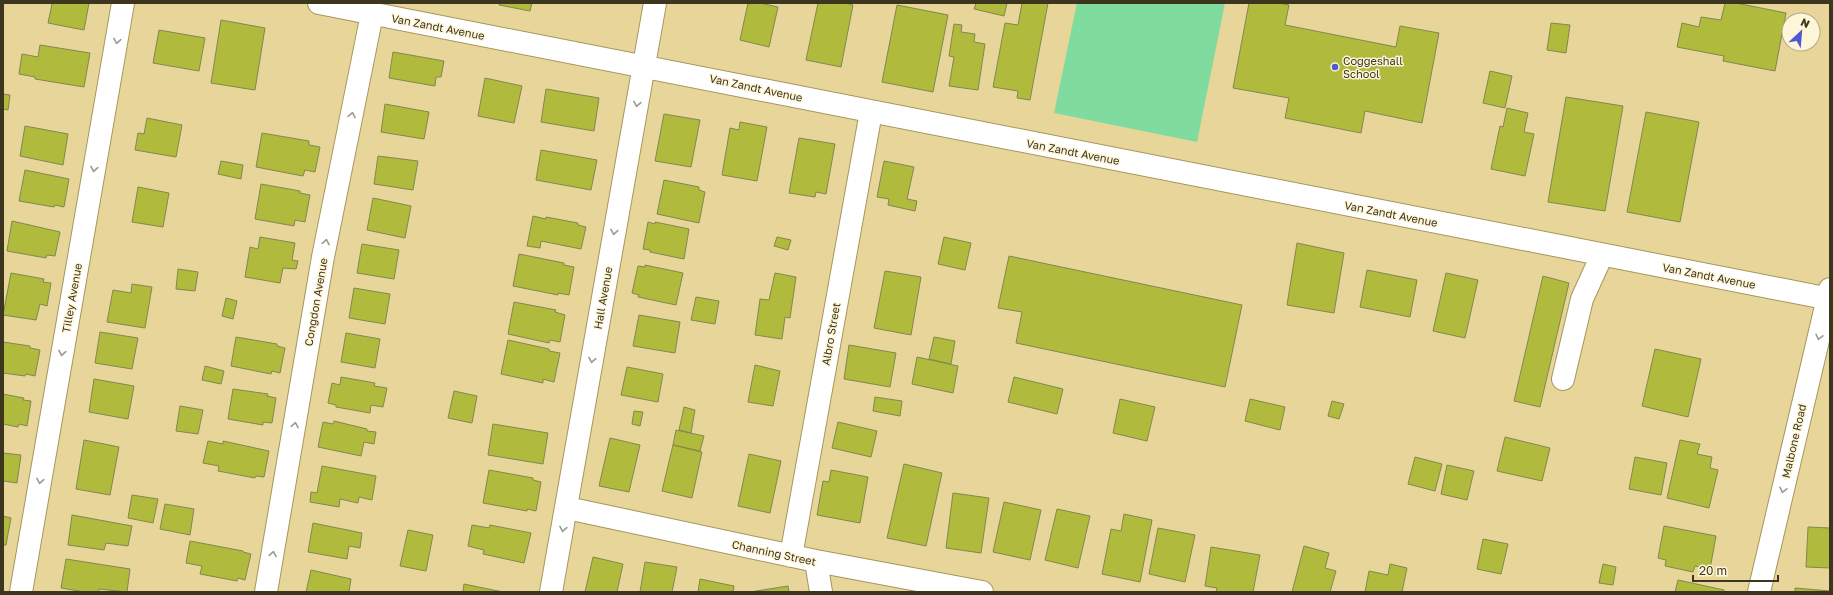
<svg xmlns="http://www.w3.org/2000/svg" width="1833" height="595" font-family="'Golos Text',sans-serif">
	<rect width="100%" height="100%" fill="#e7d599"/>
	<path fill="#80db9f" d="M1077 3H1225L1197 142 1054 113Z"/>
	<path fill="#b0ba3d" stroke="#82884f" d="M49 3H89L84 30 48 23 52 4Z
		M500 3H532L530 11 499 5Z
		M748 3H760L778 7 769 47 740 40Z
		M818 3H845L853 5 841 67 806 60Z
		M976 3H1007L1004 16 974 9Z
		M1022 3H1048L1030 100 1017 98 1018 91 993 87 1005 23 1018 25Z
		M1249 3H1279L1289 5 1285 25 1396 47 1400 26 1439 33 1422 123 1365 111 1361 133 1285 118 1289 98 1233 88Z
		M1725 3H1736L1786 13 1775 71 1723 61 1724 56 1677 47 1682 23 1699 27 1701 17 1721 20Z
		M897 5 948 15 933 92 882 82Z
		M221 20 265 28 255 90 211 83Z
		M1551 23 1570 25 1566 53 1547 50Z
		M954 24 962 25 961 32 975 34 974 42 985 44 978 90 949 86 954 57 949 56Z
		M159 30 205 38 199 71 153 63Z
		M40 45 90 53 84 87 35 79V77L19 74 22 54 38 57Z
		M393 52 444 61 441 77H436L435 86 389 78Z
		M1490 71 1512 76 1505 108 1483 103Z
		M485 78 522 86 514 123 478 116Z
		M546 89 599 98 594 131 541 122Z
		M3 94 10 95 8 110 3 109Z
		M1566 97 1623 106 1605 211 1548 202Z
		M385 104 429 112 424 139 381 132Z
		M1507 108 1528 113 1524 132 1534 134 1525 176 1491 169 1500 126 1503 127Z
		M1646 112 1699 122 1680 222 1627 212Z
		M664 114 700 120 691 167 655 161Z
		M147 118 182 125 176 157 135 150 138 133 144 134Z
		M740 122 767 127 757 181 722 175 730 128 739 130Z
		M25 126 68 134 63 165 20 156Z
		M262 133 309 141V145L320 147 315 172 305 170 303 176 256 167Z
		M799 138 835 144 826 194 816 192 815 197 789 193Z
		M541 150 597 160 591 190 536 180Z
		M378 156 418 161 413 190 374 184Z
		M221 161 243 165 241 179 218 174Z
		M884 161 914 167 907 199 917 201 915 211 888 205 889 199 877 197Z
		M25 170 69 179 64 207 55 205 54 207 19 201Z
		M664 180 699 187V190L705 192 699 223 657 214Z
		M261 184 300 191V193L310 195 305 222 295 220 294 226 255 219Z
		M138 187 169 193 163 227 132 222Z
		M373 198 411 206 405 238 367 230Z
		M533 216 546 219V217L578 223V225L586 227 581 249 541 241 540 248 527 246Z
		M12 221 60 232 55 256 47 255 46 258 7 251Z
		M648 222 655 224V222L689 229 684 259 650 252V250L643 249Z
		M260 237 295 243 292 260 298 261 296 269 283 268 280 283 245 277 250 247 258 249Z
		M777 237 791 240 788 250 774 246Z
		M944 237 971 243 965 270 938 264Z
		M1297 243 1344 253 1334 313 1287 305Z
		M362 244 399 250 394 279 357 273Z
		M519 254 564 263V265L574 267 569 295 558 293V295L513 286Z
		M1009 256 1242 305 1225 387 1016 343 1022 312 998 308Z
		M645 265 683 273 676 305 638 297 639 295 632 293 638 266 645 267Z
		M178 269 198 272 195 291 176 289Z
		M1367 270 1417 280 1410 317 1360 307Z
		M885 271 921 277 911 335 874 328Z
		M11 273 44 279 43 282 51 283 47 306 40 304 36 320 3 315Z
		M775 273 796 277 790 318 785 317 782 339 755 335 760 299 769 300Z
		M1446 273 1478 280 1465 338 1433 331Z
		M1543 276 1569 283 1540 407 1514 401Z
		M132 284 152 287 145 328 107 322 113 290 131 293Z
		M354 288 390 294 385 324 349 318Z
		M696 297 719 301 715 324 691 320Z
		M226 298 237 301 233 319 222 316Z
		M514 302 556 310 555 312 565 315 560 342 550 340 549 343 508 334Z
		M639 315 680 322 675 353 633 346Z
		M100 332 138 338 132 369 95 363Z
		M346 333 380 339 375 368 341 362Z
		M236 337 277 344V346L285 348 280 373 272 371 271 374 231 366Z
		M934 337 955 341 951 364 929 359Z
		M508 340 549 349V351L560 353 554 382 543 379V383L501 374Z
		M3 342 30 346V348L40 350 35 376 26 374 25 376 3 373Z
		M849 345 896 353 890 387 844 379Z
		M1655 349 1701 359 1688 417 1642 406Z
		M917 357 958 366 953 393 912 384Z
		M755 365 780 371 773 406 748 402Z
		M205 366 224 371 221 384 202 380Z
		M627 367 663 374 658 402 621 395Z
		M341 377 375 383 374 386 387 388 383 407 371 405 370 413 336 407V405L328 403 332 383 340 385Z
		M1014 377 1063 389 1057 414 1008 402Z
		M94 379 134 386 128 419 89 412Z
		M233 389 268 394 267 396 276 398 272 423 263 422V425L228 419Z
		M454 391 477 396 472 423 448 418Z
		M3 394 24 398 23 400 31 401 27 426 19 424 18 427 3 424Z
		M875 397 902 401 900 416 873 411Z
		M1120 399 1155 407 1147 441 1113 433Z
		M1250 399 1285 407 1280 430 1245 421Z
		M1332 401 1344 404 1339 419 1328 416Z
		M180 406 203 410 198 434 176 431Z
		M684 407 695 410 691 433 679 430Z
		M634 411 643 412 640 426 632 424Z
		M334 421 367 429V431L376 432 374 444 364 442 361 456 318 447 323 422 333 424Z
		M838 422 877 431 871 457 832 448Z
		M493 424 548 433 543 464 488 455Z
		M676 430 704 436 700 451 673 445Z
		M1505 437 1550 448 1542 481 1497 471Z
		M610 438 640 445 629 492 599 486Z
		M84 440 119 447 110 495 76 489Z
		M1680 440 1700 444 1697 454 1712 457 1710 468 1718 470 1709 508 1667 498Z
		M208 441 223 444V441L269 451 264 477 256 476 255 478 218 471 219 466 203 463Z
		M673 445 702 452 692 498 662 491Z
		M3 453 21 455 17 483 3 481Z
		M749 454 781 461 770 513 738 506Z
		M1415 457 1442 464 1435 491 1408 484Z
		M1635 457 1667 463 1661 495 1629 489Z
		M904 464 942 473 926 546 887 538Z
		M1447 465 1474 471 1467 500 1441 494Z
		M322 466 376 476 372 500 359 497 358 503 340 499 339 507 310 502 311 492 317 493Z
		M489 470 533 478V480L541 482 536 511 527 509V511L483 503Z
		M831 470 868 477 860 523 817 515 823 481 829 482Z
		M953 493 989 498 981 553 946 548Z
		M132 495 158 499 153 523 128 518Z
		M1004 502 1041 510 1030 560 993 552Z
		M165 504 194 509 190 535 160 529Z
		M1057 509 1090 516 1078 568 1045 560Z
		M1124 514 1152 520 1140 582 1102 574 1111 529 1121 531Z
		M72 515 132 526 128 546 106 543 104 550 68 545Z
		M3 516 11 518 6 545H3Z
		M313 523 362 533 360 548 349 546 347 559 308 552Z
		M472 525 489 528 490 525 531 533 524 563 483 554 484 550 468 546Z
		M1664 526 1716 536 1710 569 1695 566 1693 572 1665 566 1666 560 1658 558Z
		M1808 527 1830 528V568L1806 567Z
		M1158 528 1195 535 1185 582 1149 574Z
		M408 530 433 535 426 571 400 566Z
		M1483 539 1508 544 1501 574 1477 569Z
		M190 541 243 551V552L251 554 245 580 238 578 237 581 200 574 202 566 186 563Z
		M1304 546 1329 553 1325 568 1336 571 1330 592H1292Z
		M1211 547 1260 555 1253 592H1216L1217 588 1205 586Z
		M593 557 623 564 617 592H585Z
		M66 559 130 569 127 592 99 589V592H85L61 588Z
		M645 562 677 567 672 592H640Z
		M1390 564 1407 568 1402 592H1365L1369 571 1388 575Z
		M1603 564 1616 567 1613 585 1599 583Z
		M311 570 351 579 349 592H306Z
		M700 579 734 586 733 592H698Z
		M1678 580 1724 590V592H1675Z
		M464 584 503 592H463Z
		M788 586 789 592H750Z
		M1795 588 1830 591V592H1795Z"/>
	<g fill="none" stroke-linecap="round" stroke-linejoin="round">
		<g stroke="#a7965c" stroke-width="24">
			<path id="minor" d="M319 3 1830 299
				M1563 379 1582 299 1602 255
				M567 508 816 561 982 592
				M791 556 871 112
				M816 561 821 592
				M21 592 123 3
				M266 592 323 257 372 14
				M551 592 655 3
				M1759 592 1830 289"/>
		</g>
		<use href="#minor" stroke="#fff" stroke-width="22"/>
	</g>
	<defs><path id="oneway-chevron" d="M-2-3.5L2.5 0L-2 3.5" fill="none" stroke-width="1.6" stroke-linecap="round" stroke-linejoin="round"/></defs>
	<g stroke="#9e9a8e">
		<use href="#oneway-chevron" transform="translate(117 41) rotate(100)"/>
		<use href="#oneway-chevron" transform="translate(637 104) rotate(100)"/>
		<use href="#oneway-chevron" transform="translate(352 115) rotate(-79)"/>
		<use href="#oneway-chevron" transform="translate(94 169) rotate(100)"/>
		<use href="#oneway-chevron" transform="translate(614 232) rotate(100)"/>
		<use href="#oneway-chevron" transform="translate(326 242) rotate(-79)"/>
		<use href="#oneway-chevron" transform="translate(1819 337) rotate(103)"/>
		<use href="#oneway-chevron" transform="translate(62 353) rotate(100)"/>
		<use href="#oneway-chevron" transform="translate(592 360) rotate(100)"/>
		<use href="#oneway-chevron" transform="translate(295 425) rotate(-80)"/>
		<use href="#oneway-chevron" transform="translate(40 481) rotate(100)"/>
		<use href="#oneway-chevron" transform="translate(1783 490) rotate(103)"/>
		<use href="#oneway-chevron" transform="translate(563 529) rotate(100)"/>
		<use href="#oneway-chevron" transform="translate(273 554) rotate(-80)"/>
	</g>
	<circle fill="#4d5ad0" stroke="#fff6d9" stroke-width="1.5" cx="1335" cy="67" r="4"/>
	<g text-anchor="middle" stroke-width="3" stroke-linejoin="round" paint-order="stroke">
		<g font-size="11" fill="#3d361e" stroke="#fff6d9">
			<text transform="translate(438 27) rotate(11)" y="4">Van Zandt Avenue</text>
			<text transform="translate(756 88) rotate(12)" y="4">Van Zandt Avenue</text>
			<text transform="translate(1073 152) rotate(11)" y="4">Van Zandt Avenue</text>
			<text transform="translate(1391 214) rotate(11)" y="4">Van Zandt Avenue</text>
			<text transform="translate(1709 276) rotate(11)" y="4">Van Zandt Avenue</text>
			<text transform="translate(72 298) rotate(-80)" y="4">Tilley Avenue</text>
			<text transform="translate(603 298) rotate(-80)" y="4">Hall Avenue</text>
			<text transform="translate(316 302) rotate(-80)" y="4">Congdon Avenue</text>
			<text transform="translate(831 334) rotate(-80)" y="4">Albro Street</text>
			<text transform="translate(1794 441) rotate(-77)" y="4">Malbone Road</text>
			<text transform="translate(774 553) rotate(12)" y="4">Channing Street</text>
		</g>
		<g font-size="11" fill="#3d361e" stroke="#fff6d9" text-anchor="start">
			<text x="1343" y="65">Coggeshall<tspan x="1343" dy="13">School</tspan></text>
		</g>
	</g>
	<rect width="1833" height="595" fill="none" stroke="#3d361e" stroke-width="8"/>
	<g transform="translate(1801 32) rotate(26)"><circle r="19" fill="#fff6d9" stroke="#b1a98e"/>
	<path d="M0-3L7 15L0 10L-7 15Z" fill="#4d5ad0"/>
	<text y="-6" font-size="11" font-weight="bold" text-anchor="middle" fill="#3d361e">N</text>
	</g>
	<path d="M1693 575v6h85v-6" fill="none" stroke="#3d361e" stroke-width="2"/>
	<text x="1699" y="575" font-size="12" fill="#3d361e" stroke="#fff6d9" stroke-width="3" paint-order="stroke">20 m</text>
</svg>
